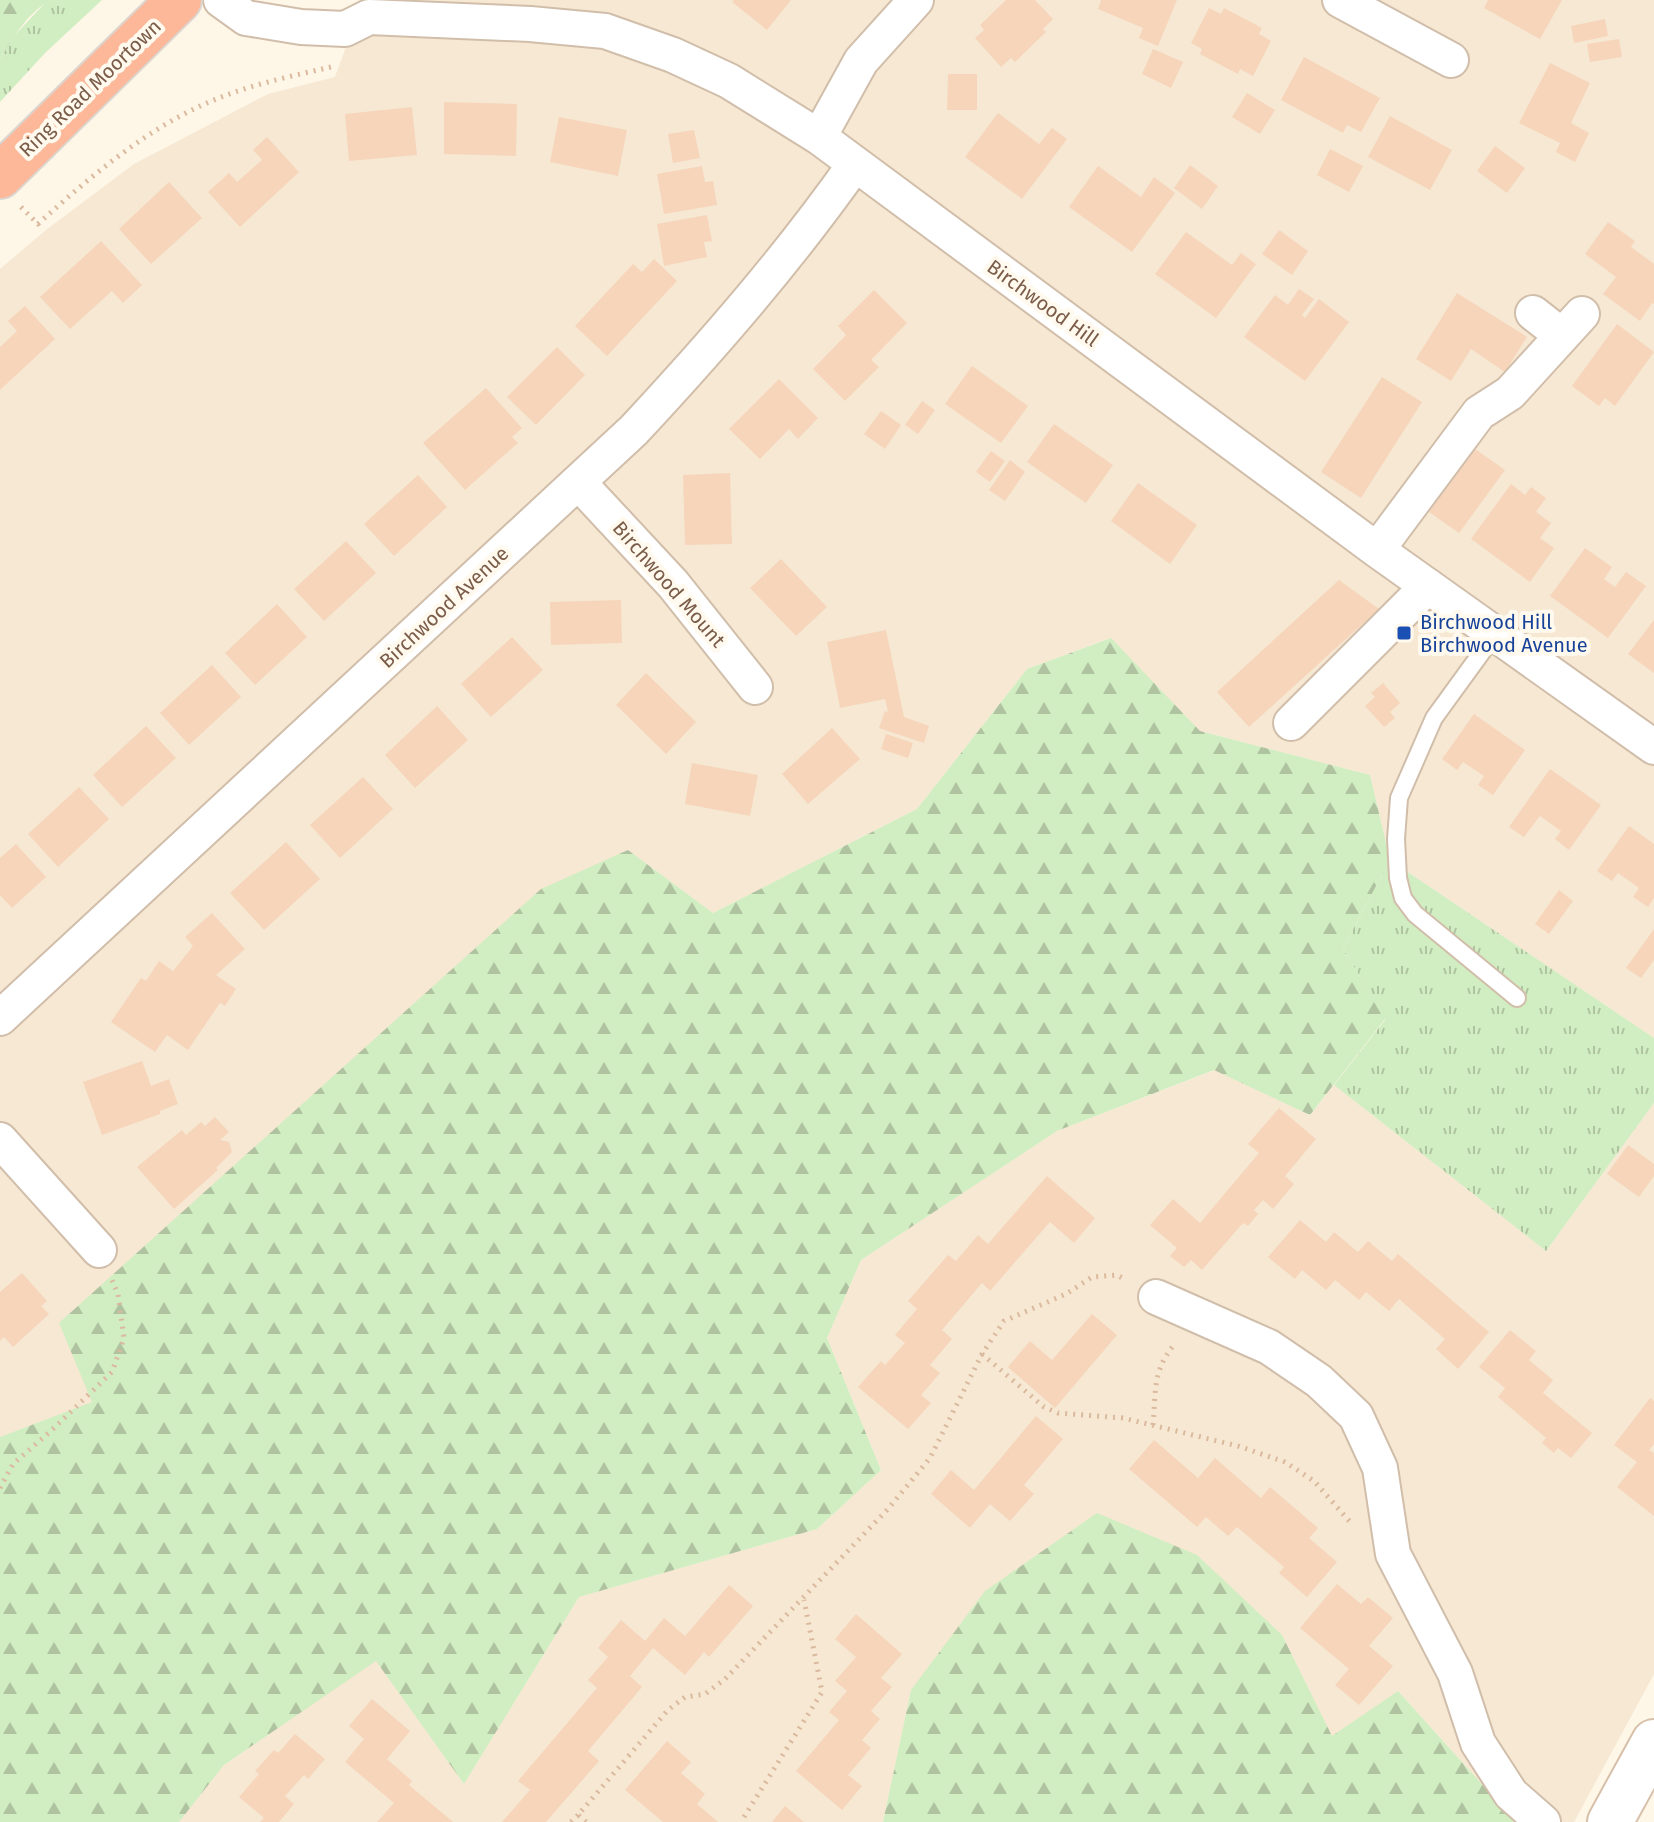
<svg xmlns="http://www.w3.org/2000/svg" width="1654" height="1822" font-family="'Fira Sans',sans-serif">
	<defs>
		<pattern id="grass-tufts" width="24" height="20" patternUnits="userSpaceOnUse" patternTransform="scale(2)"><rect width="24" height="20" fill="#d1edc2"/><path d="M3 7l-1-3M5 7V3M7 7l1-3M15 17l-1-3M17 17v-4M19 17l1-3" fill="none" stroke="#afc3a0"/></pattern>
		<pattern id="forest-firs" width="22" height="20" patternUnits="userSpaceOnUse" patternTransform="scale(2)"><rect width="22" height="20" fill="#d1edc2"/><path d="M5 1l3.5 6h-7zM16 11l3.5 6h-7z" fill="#afc3a0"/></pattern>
	</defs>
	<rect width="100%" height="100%" fill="#fef6e6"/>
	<path fill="#f6e8d3" d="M363 0H1654V1038L1390 860 1370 775 1200 731 1110 638 1027 669 917 809 713 913 628 850 93 1402 0 1437V269L46 230 134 164 268 94 335 77Z
		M1215 1070 1310 1115 1334 1085 1546 1251 1654 1103V1674L1574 1822H1516L1398 1691 1332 1737 1282 1635 911 1690 883 1822H179L224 1765 376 1660 464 1784 579 1597 817 1529 881 1470 827 1338 861 1260 1057 1131Z"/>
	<path fill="url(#grass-tufts)" d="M52 0H102L45 53 0 102V59L14 36 45 3Z
		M1390 860 1654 1038V1103L1546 1251 1334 1085 1385 1020 1343 948Z"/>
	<path fill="url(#forest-firs)" d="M0 0H52C30 9 12 39 0 59Z
		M1111 638 1200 731 1370 775 1390 860 1343 948 1385 1019 1310 1115 1214 1070 1057 1131 861 1260 827 1338 881 1470 817 1529 579 1597 464 1784 376 1661 224 1765 179 1822H0V1437L92 1402 59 1323 541 889 628 850 713 913 917 809 1027 669Z
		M1097 1513 1197 1555 1282 1635 1332 1736 1398 1691 1516 1822H883L911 1690 985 1591Z"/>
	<path fill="#f6d5bb" d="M734 0H791L767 30 732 2Z
		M1006 0H1035L1053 19 1043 29 1046 32 1015 62 1011 58 1001 67 975 38 984 30 980 25Z
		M1101 0H1177L1158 46 1139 38 1143 28 1098 9Z
		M1488 0H1562L1540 39 1484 8Z
		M1209 8 1221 14 1224 8 1262 28 1259 34 1271 41 1253 76 1240 69 1238 74 1200 54 1202 49 1191 43Z
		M1605 19 1608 36 1574 43 1571 26Z
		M1619 39 1622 57 1590 62 1587 44Z
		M1153 49 1183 62 1171 88 1142 74Z
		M1304 57 1380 98 1361 132 1347 125 1343 133 1281 100Z
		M1550 63 1590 83 1571 123 1589 133 1575 162 1556 152 1560 143 1519 123Z
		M948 74H977V110H947Z
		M1247 93 1275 110 1260 134 1232 117Z
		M444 102 517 104 516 156 444 154Z
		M412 107 417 155 349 161 345 114Z
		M998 113 1039 144 1052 128 1067 139 1022 199 965 157Z
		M1390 116 1452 150 1430 190 1368 157Z
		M559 117 627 130 618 176 550 162Z
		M694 130 700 158 673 163 668 134Z
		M267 137 299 172 240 227 208 192 229 173 237 182 262 160 253 150Z
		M1495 146 1525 168 1507 193 1477 171Z
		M1330 149 1363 166 1349 192 1317 175Z
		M1190 165 1218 186 1202 209 1174 188Z
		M702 166 705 182 713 181 717 205 664 214 657 174Z
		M1098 166 1141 197 1154 177 1175 193 1132 252 1069 207Z
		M169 182 202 218 151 264 119 229Z
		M707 215 712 241 704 242 707 257 664 266 657 224Z
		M1608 222 1635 241 1631 247 1654 264V304L1652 303 1640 321 1603 294 1616 277 1585 254Z
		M1279 230 1308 251 1292 275 1262 254Z
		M1186 232 1232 265 1241 253 1256 264 1216 318 1155 274Z
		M101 241 142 285 123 303 112 291 70 329 40 297Z
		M654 259 677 281 607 356 575 326 633 264 642 272Z
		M1299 289 1314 299 1302 315 1305 318 1319 299 1349 322 1305 381 1244 337 1275 295 1288 305Z
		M874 290 907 323 871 360 879 367 845 401 813 369 846 335 838 326Z
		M1457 293 1527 337 1505 372 1471 349 1451 381 1416 359Z
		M25 306 55 339 0 390V347L17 331 8 321Z
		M1617 324 1654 352 1615 406 1605 398 1599 406 1572 386Z
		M557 347 585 375 536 425 507 397Z
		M972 366 1028 406 1001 443 945 404Z
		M1382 377 1422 402 1361 498 1321 472Z
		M779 379 818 418 798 439 789 429 760 459 729 429Z
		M486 388 522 428 512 437 518 443 465 490 423 443Z
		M922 401 935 410 918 434 905 425Z
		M881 411 901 425 885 449 864 434Z
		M1054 424 1113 465 1086 503 1027 462Z
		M1475 449 1505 470 1459 533 1429 512Z
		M991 451 1005 461 990 482 976 472Z
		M1010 460 1025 472 1005 501 989 490Z
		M730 473 732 544 685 545 683 475Z
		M418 475 447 507 394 556 364 524Z
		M1138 483 1197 525 1170 564 1111 521Z
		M1511 484 1525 495 1531 487 1546 498 1536 512 1551 523 1540 538 1554 548 1530 582 1471 539Z
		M346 541 376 573 324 621 294 589Z
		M1585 548 1612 567 1604 579 1615 587 1626 572 1646 586 1608 638 1550 596Z
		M781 559 827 607 796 636 750 588Z
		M1339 580 1379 609 1249 727 1217 692Z
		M621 600 622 643 551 645 550 602Z
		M277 604 307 637 255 685 225 653Z
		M1654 620V673L1628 654Z
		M886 630 904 717 929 726 924 743 879 728 885 711 888 712 885 699 840 708 827 642Z
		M512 637 543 670 491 717 461 684Z
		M212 665 241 697 189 745 160 713Z
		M646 673 696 722 666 754 616 705Z
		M1383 683 1400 703 1390 712 1395 718 1384 727 1365 706 1375 697 1371 693Z
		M437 706 468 740 415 788 385 755Z
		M1474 714 1525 750 1493 795 1478 785 1484 776 1463 762 1457 770 1442 759Z
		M146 726 176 758 122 807 93 775Z
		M832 728 860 759 808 804 782 774Z
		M886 734 913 743 908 758 881 749Z
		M692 763 758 775 750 816 685 804Z
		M1550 769 1601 805 1569 850 1555 839 1561 831 1540 816 1524 837 1509 827Z
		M363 777 393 809 340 858 310 825Z
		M79 787 109 819 58 867 28 834Z
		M1629 826 1654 844V898L1648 907 1633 897 1639 888 1628 880 1618 873 1612 881 1597 871Z
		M286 842 320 879 264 930 230 893Z
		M16 844 46 877 12 908 0 895V858Z
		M1559 890 1573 901 1549 934 1535 924Z
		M212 913 245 949 216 975 236 989 225 1006 220 1003 188 1050 167 1035 155 1052 111 1022 141 978 146 981 159 961 173 971 193 946 185 937Z
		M1654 929V960L1641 978 1626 968Z
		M142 1061 151 1086 169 1079 178 1104 160 1111V1114L102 1135 83 1082Z
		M1279 1108 1316 1139 1285 1176 1294 1184 1273 1209 1263 1200 1254 1210 1258 1214 1248 1226 1243 1223 1202 1270 1191 1260 1184 1267 1170 1256 1177 1248 1150 1225 1173 1199 1200 1223 1259 1153 1248 1144Z
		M215 1117 229 1132 220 1140 229 1142 232 1152 216 1168 218 1170 174 1209 137 1167 182 1130 186 1135 201 1122 205 1126Z
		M1628 1145 1654 1164V1176L1639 1197 1607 1174Z
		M1047 1176 1095 1218 1074 1243 1050 1222 990 1291 982 1283 942 1330 952 1339 930 1365 940 1373 921 1395 931 1403 908 1429 858 1387 881 1361 885 1365 905 1343 895 1335 917 1309 908 1301 948 1255 956 1261 978 1235 988 1244Z
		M1300 1220 1326 1242 1334 1232 1358 1252 1368 1241 1392 1261 1398 1254 1489 1332 1458 1369 1436 1349 1445 1339 1399 1299 1389 1311 1366 1292 1359 1300 1335 1280 1326 1290 1302 1270 1295 1279 1268 1257Z
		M22 1273 47 1301 41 1306 49 1314 13 1347 4 1337 0 1341V1292Z
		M1092 1314 1117 1335 1055 1408 1008 1367 1030 1341 1052 1360Z
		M1510 1330 1536 1351 1529 1360 1553 1380 1543 1393 1592 1433 1571 1458 1558 1448 1554 1453 1542 1443 1546 1438 1498 1397 1505 1388 1479 1367Z
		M1650 1398 1654 1401V1444L1649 1450 1654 1453V1516L1617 1487 1637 1462 1614 1445Z
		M1036 1416 1063 1439 1024 1485 1034 1494 1010 1521 990 1504 970 1528 931 1494 951 1470 974 1490Z
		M1154 1440 1198 1478 1215 1458 1261 1498 1270 1487 1318 1528 1309 1538 1337 1562 1307 1597 1279 1573 1284 1567 1237 1527 1228 1536 1206 1517 1197 1527 1129 1469Z
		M1337 1584 1361 1604 1368 1597 1393 1618 1369 1646 1393 1666 1359 1705 1335 1685 1349 1669 1300 1628Z
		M729 1585 753 1606 709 1657 704 1652 685 1675 653 1648 630 1676 642 1687 588 1751 599 1761 546 1822H502L530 1790 518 1781 597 1688 588 1680 608 1657 598 1648 621 1620 645 1641 664 1618 685 1636Z
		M856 1614 902 1654 881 1678 892 1687 871 1711 880 1719 862 1740 871 1748 848 1775 862 1786 842 1810 796 1771 839 1720 829 1712 847 1691 835 1681 856 1657 835 1639Z
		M372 1699 410 1731 387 1759 412 1781 409 1785 453 1822H377L394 1803 345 1762 364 1739 349 1726Z
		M295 1734 325 1759 308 1779 304 1775 285 1796 294 1804 279 1822H260L264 1818 239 1797 259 1774 255 1771 274 1750 278 1753Z
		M667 1741 691 1762 681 1773 705 1794 697 1804 718 1822H663L625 1790Z
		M785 1806 804 1822H772Z"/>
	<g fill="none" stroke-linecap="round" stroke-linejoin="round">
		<g stroke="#d1beaa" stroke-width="20">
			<path id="lane" d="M1495 634 1434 718 1399 798 1396 839 1398 878 1403 898 1415 914 1517 998"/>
		</g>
		<g stroke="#d1beaa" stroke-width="38">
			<path id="street" d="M221 0 246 18 301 27 345 29 369 17 530 24 605 31 673 55 729 81 819 137 1377 550 1654 747
				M1340 0 1451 60
				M819 137 861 61 916 0
				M1533 313 1561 335
				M579 483 673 584 755 687
				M1377 550 1479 413 1510 393 1582 314
				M1291 723 1428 586
				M0 1018 634 430C713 345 788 259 855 164
				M0 1140 99 1250
				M1156 1297 1269 1347 1319 1381 1356 1416 1380 1468 1393 1554 1455 1673 1478 1743 1511 1794 1543 1822"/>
		</g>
		<g stroke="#d7c0aa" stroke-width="48">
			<path id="secondary" d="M1610 1822 1654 1742"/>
		</g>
		<g stroke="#dcd5cf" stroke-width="48">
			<path id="highway" d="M0 176 179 0"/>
		</g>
		<path stroke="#dbb99e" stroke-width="5" stroke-dasharray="2 6" stroke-linecap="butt" d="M21 207 38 224C93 174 154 122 224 96 258 83 296 75 331 67
			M982 1354 1044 1407 1058 1413 1123 1418 1238 1446 1285 1462 1314 1481 1351 1523
			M1153 1425C1156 1393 1152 1371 1174 1345
			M0 1488 13 1464 53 1429 112 1372 124 1338 118 1294 112 1280
			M744 1817 822 1692 804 1600
			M571 1822 578 1815
			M586 1822 578 1815 668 1710 685 1697 705 1694 725 1679 888 1509 930 1458 982 1354 1004 1321 1066 1294 1092 1277 1117 1275 1126 1280"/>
		<use href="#lane" stroke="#fff" stroke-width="16"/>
		<use href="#street" stroke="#fff" stroke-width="34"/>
		<use href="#secondary" stroke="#fff" stroke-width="44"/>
		<use href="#highway" stroke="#fcb898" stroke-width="44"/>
	</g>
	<rect fill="#1a4fb4" stroke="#fff9ee" stroke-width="3" x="1396" y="625" width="16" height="16" rx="4"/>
	<g text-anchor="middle" stroke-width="8" stroke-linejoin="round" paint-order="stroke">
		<g font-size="20" fill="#7a5c48" stroke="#fff9ee">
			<text transform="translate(90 88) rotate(-44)" y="7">Ring Road Moortown</text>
			<text transform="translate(1043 303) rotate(36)" y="7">Birchwood Hill</text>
			<text transform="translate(669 584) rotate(49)" y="7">Birchwood Mount</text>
			<text transform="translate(444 607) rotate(-43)" y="7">Birchwood Avenue</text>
		</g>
		<g font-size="20" fill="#164399" stroke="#fff9ee" text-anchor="start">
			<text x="1420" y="629">Birchwood Hill<tspan x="1420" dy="23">Birchwood Avenue</tspan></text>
		</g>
	</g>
</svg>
